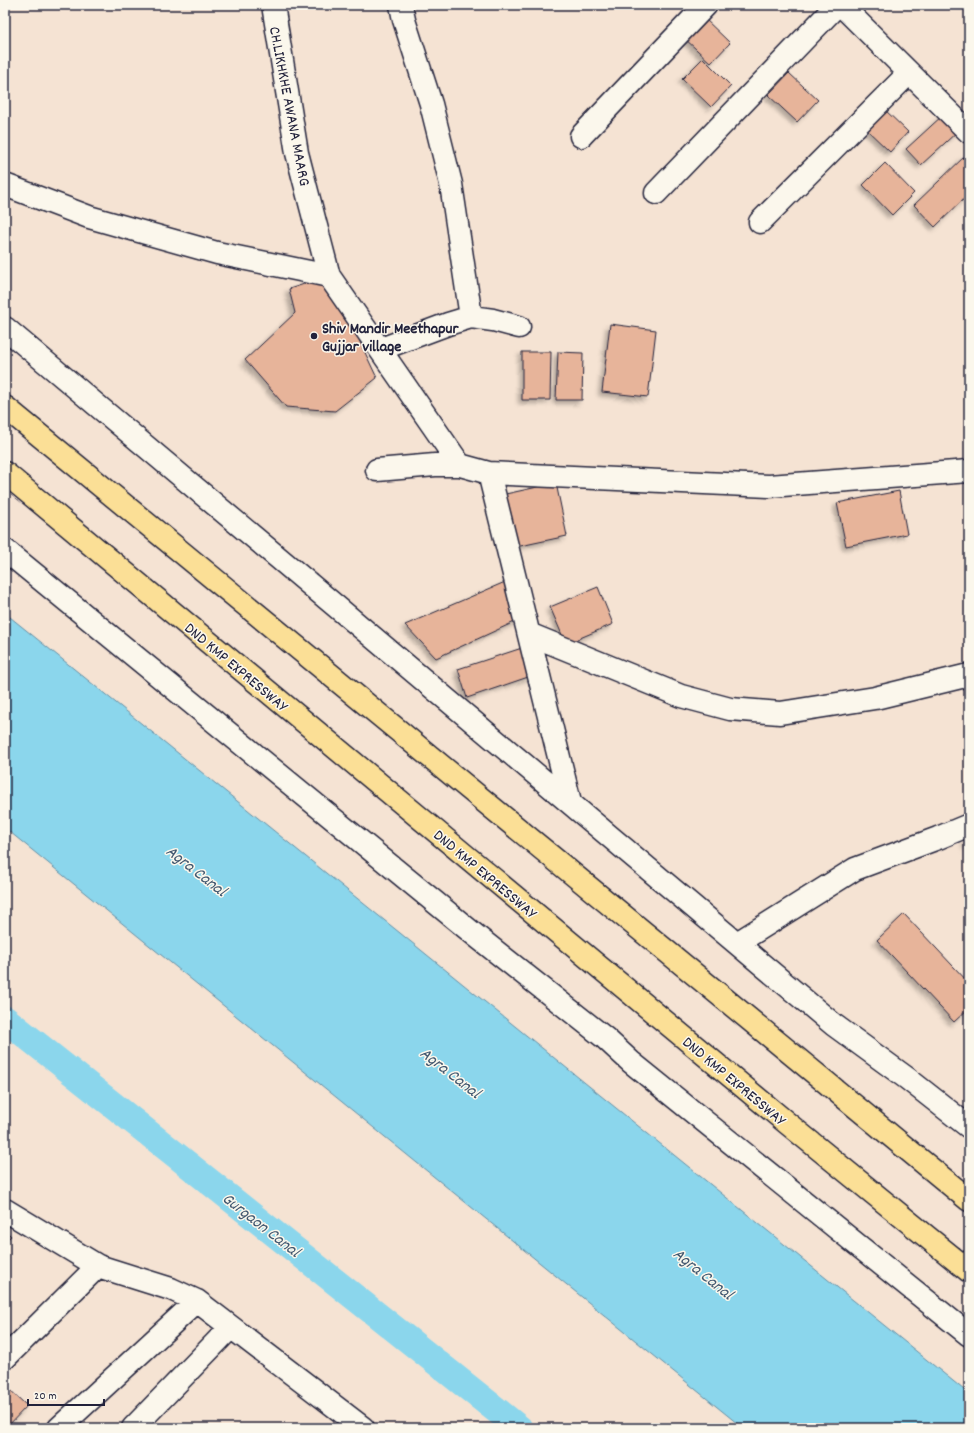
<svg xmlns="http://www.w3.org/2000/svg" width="974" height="1433" font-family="Dekko,sans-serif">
	<defs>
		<filter id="shadow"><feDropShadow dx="-3.5" dy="3.5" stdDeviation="2" flood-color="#0004"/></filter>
	</defs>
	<rect width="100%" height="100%" fill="#f5e3d3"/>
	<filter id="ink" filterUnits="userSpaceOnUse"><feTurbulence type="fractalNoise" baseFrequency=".025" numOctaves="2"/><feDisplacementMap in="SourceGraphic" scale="8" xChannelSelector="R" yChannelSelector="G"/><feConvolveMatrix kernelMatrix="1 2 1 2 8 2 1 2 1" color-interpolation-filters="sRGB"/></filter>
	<g filter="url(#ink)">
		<path fill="#8bd6ec" stroke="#618ea5" d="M5 613 969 1394V1428H743L5 828Z"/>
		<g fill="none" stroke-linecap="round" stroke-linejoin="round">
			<path stroke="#8bd6ec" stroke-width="27" d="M5 1019 519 1428"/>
		</g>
		<path fill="#e7b49a" stroke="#22223b" filter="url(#shadow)" d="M702 16 730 43 711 63 683 37Z
			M703 58 731 86 711 107 682 79Z
			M789 73 818 100 797 122 768 95Z
			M882 107 908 132 890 152 864 127Z
			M943 115 958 131 921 165 906 149Z
			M965 156 969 160V194L935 227 914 205Z
			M885 163 914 193 892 215 863 185Z
			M329 276 377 378 335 411 286 407 245 360 295 313 289 289Z
			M610 324 656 330 648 397 602 392Z
			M522 352H551L550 400H522Z
			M558 352 583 353 582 400H556Z
			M556 483 567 536 511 548 501 495Z
			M899 491 907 534 846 546 837 503Z
			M505 582 521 619 436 658 405 625Z
			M598 587 613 624 566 644 550 607Z
			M525 647 534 675 467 698 458 669Z
			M969 839V848L965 841Z
			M904 914 969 983V1008L954 1022 877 940Z
			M5 1230 11 1236 5 1242Z
			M5 1385 27 1406 6 1428H5Z"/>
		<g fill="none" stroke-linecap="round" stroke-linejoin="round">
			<g stroke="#22223b" stroke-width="25">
				<path id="minor" d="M273 5 297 153 329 276
					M401 5 404 20 431 104 451 184 471 317
					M841 5 969 132
					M581 136 706 5
					M5 185 89 217 217 253 329 276 460 465
					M656 193 837 5
					M760 222 909 73
					M5 328 834 1025 908 1079 969 1127
					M381 349 448 324 471 317 493 320 519 327
					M377 470 435 465H460L489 473 769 486 969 471
					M489 473 570 802
					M5 550 475 935 605 1038 631 1062 969 1335
					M529 634 681 696 730 709 780 713 875 698 969 675
					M737 943 855 869 938 838 969 825
					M5 1210 98 1266 171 1289 197 1301 363 1428
					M5 1358 98 1266
					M59 1428 197 1301
					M133 1428 231 1327"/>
			</g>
			<g stroke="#22223b" stroke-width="25">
				<path id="highway" d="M5 407 969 1200
					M5 473 787 1123 969 1271"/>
			</g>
			<use href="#minor" stroke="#fbf7ec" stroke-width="22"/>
			<use href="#highway" stroke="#fbdf96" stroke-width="22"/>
		</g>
	</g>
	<circle fill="#22223b" stroke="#fbf7ec" stroke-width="1.5" cx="314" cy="336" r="4"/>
	<g text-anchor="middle" stroke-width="3" stroke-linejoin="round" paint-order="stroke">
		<g font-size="16" fill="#22223b" stroke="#fbf7ec">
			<text transform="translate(291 106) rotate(79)" y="6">CH.LIKHKHE AWANA MAARG</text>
			<text transform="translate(237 666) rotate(40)" y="6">DND KMP EXPRESSWAY</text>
			<text transform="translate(486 873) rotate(40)" y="6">DND KMP EXPRESSWAY</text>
			<text transform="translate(735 1080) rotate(40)" y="6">DND KMP EXPRESSWAY</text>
		</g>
		<g font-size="16" font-weight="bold" fill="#22223b" stroke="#fbf7ec" text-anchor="start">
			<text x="322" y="333">Shiv Mandir Meethapur<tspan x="322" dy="18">Gujjar village</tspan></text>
		</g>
		<g font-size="17" font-style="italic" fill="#425870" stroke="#fbf7ec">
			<text transform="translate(197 870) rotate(38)" y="6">Agra Canal</text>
			<text transform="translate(451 1072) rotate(38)" y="6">Agra Canal</text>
			<text transform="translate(262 1224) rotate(38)" y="6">Gurgaon Canal</text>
			<text transform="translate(704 1273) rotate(39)" y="6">Agra Canal</text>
		</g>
	</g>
	<rect width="974" height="1433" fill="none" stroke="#fbf7ec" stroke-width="20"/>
	<rect x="10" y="10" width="954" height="1413" fill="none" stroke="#22223b" stroke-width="1.5" filter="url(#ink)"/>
	<path d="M28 1399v6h76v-6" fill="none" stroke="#22223b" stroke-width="2"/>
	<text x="34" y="1399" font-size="12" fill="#22223b" stroke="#fbf7ec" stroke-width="3" paint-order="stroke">20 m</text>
</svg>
